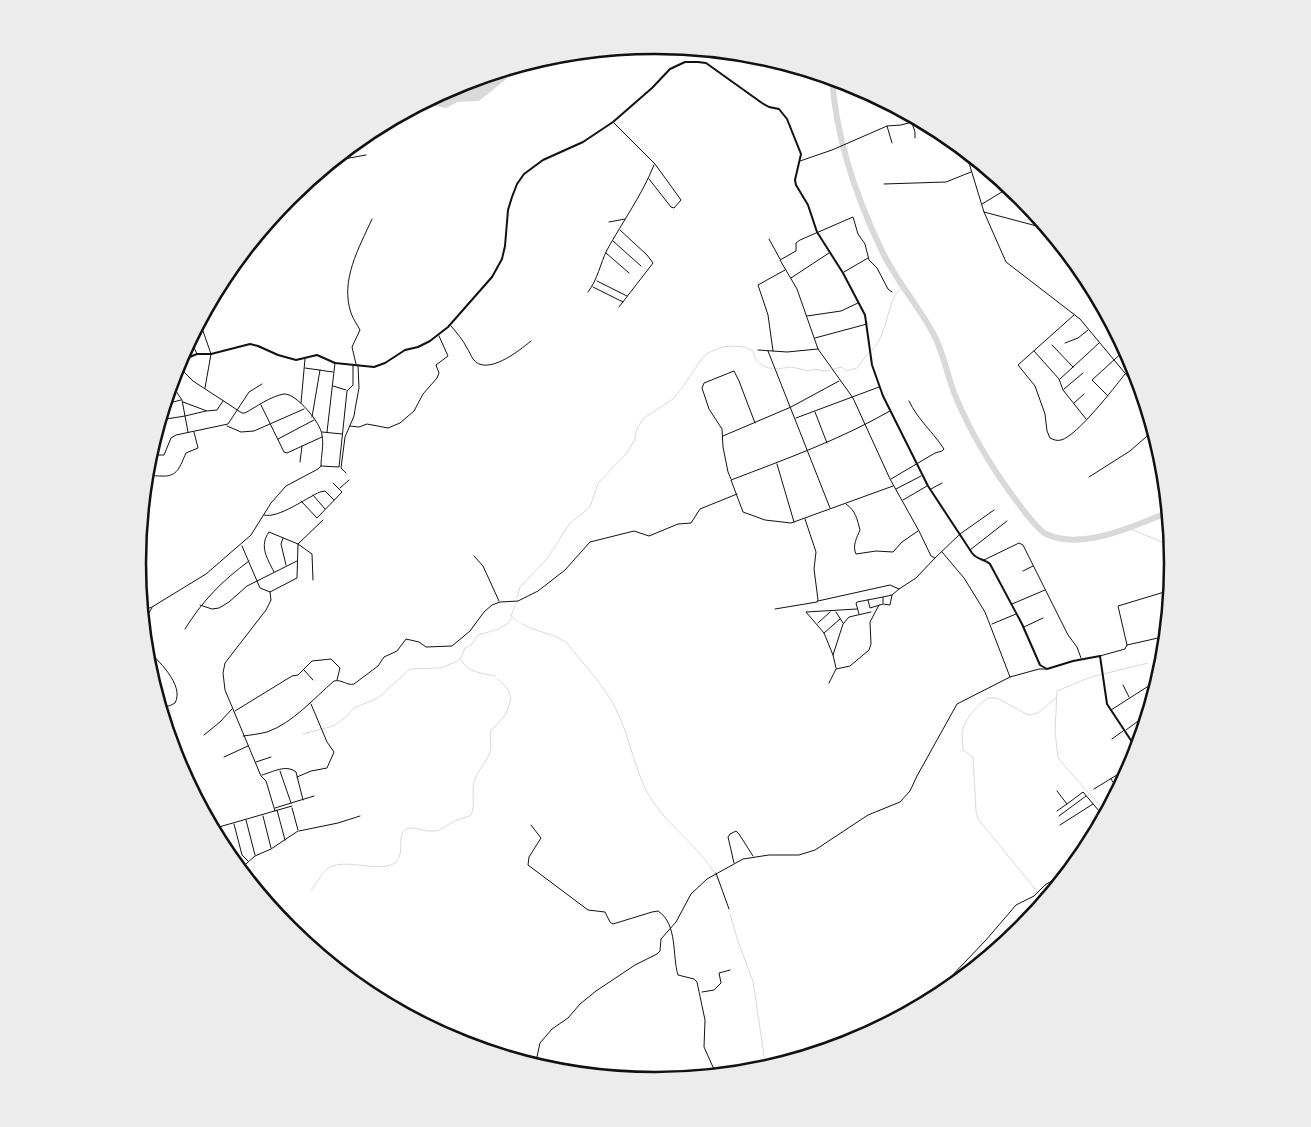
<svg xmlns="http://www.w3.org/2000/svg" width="1311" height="1127" font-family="Overpass,sans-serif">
	<rect width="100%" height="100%" fill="#fff"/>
	<path fill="#d9d9d9" d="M525 64 479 101 457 102 446 108 436 106 414 109 410 111 411 115 387 122 432 98 439 96C448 85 465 84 479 83L481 77Z"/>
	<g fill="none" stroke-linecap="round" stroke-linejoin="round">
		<path stroke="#d9d9d9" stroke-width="1" d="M872 350C889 334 887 295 903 287
			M776 369 791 367 809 371 814 369 824 371 830 370
			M833 369 842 367 846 371 857 368 869 352
			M1128 528 1172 546
			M517 598 520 587 547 559 570 523 590 507 598 483 627 453 635 439 637 428 644 418 673 399 682 388 703 357 708 353 722 347 732 346 744 347 753 351C756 364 761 366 773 369
			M515 605 511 616 518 622
			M521 623C535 633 553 632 567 643 584 665 605 686 617 711 631 740 635 775 653 802 673 831 705 850 719 882
			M1162 657 1165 656
			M461 660C468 673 482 673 495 676
			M303 734 333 726 346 717 354 708 378 698 410 669 441 668 456 662 461 658 465 648 471 645 478 635 499 629 507 624 512 618
			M1107 814 1058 758 1055 731 1057 691 1091 677 1148 663
			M310 891C318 884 321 871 330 867 346 859 376 871 391 865 408 858 395 835 406 829 412 826 423 831 429 831 441 832 444 826 453 822 459 819 465 818 471 815 476 805 471 794 474 783 476 773 484 765 489 755 493 747 489 740 491 731L506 714 511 699 508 689 498 679
			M1043 904 1039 895 1032 885 978 819 976 811 973 757 963 750C963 744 961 735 963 729 966 718 978 704 988 698H997L1028 715 1038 713 1056 698
			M730 914 738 941 753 981 766 1069"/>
		<path stroke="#d9d9d9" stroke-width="6" d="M832 78C836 138 856 197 882 251 896 281 919 306 934 335 944 354 947 375 955 395 971 434 993 470 1018 503 1024 511 1037 529 1046 534 1082 551 1134 526 1169 512"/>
		<path stroke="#111" stroke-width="1" d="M614 123 655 164 681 200 674 208 671 207 649 179
			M912 123 915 132V138
			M887 126 892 143
			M969 153V163L984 212 1048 229
			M969 159 974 157
			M333 161 366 155
			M800 161 832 150 887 126 901 125 912 122 916 118
			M884 184 946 182 971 172
			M982 204 1010 187
			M984 212 1006 262 1080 319 1144 396
			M609 222 625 219
			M769 239 780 259
			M613 241 641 266
			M606 253 629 273
			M844 272 868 258
			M791 278 829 253
			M597 281 627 296
			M593 287 623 302
			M588 292C598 279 600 264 607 250 623 221 642 195 654 165
			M892 292 888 289 877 268 869 260 865 244 858 234 853 217 800 240 796 243V251L780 260 797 289 818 349 853 398 890 479 919 531 931 556 935 558 960 534 994 510
			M619 307 653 263 647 255 620 230
			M1074 315 1018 365 1035 386 1045 414 1047 431 1050 438C1054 440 1057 441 1061 440 1077 436 1114 388 1125 374
			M807 316 841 311 858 303
			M198 325 203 331 211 354 205 388
			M451 326C457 333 463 340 467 348 469 351 471 356 473 359 486 377 519 351 531 341
			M815 338 867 324
			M190 339 197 354
			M1065 343 1078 338 1088 330
			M1052 345 1073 367
			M758 350 787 352 818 349
			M768 351 830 508
			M773 351 768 315 758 285 785 270
			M1034 351 1059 379 1063 390 1086 419
			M356 364 352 347 360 330C357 324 353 319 351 313 340 280 359 248 372 219
			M305 368 333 372
			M1131 378 1137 373
			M1060 379 1099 343
			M171 384 182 400 188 432
			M333 386 346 390
			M1064 389 1083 373
			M1108 396 1092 380 1126 349
			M183 402 207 411 217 410 223 401
			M301 403 305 359
			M1074 403 1084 394
			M165 404 181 400
			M261 405 284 452 287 453 322 437
			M890 411C839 440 786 459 731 480L743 512 765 520 791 523 893 486
			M815 412 827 443
			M312 417 320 370
			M796 418 879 387
			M160 420 185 416 206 411
			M227 426 241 432 254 431 304 409
			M350 426 359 427 367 424 388 428 400 423 414 411 423 394 437 378 439 373 436 365 448 356 439 336
			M322 432 342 434
			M327 432 335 363
			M723 436 791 407 839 381
			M278 439 314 420
			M149 455H164L171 438 176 435 228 424 249 392 262 384
			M300 462 302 446
			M777 464 794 522
			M321 466 339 467 347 391 353 385V365
			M146 473C151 476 156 476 162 476 178 477 180 466 186 453L198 448 194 432
			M346 473 341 468 345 437 354 416 356 404 359 388 358 365
			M1089 477 1130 451 1154 430
			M731 479 728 472 723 447 722 429 709 409 702 388 704 383 734 371 739 381 755 423
			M891 479 935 453 942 451 944 449C933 432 918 420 909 401
			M340 488 349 480
			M896 489 921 476
			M931 489 942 483
			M313 495 325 509
			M903 500 927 486
			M301 501 317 518 342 492 333 483
			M846 504C856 511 857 519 860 530 857 537 852 546 856 554L876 551 893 552 902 542 918 531
			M264 515C278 519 306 498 320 492L325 491 334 500
			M283 538 281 544 286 565
			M242 546 260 588 270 592 297 578 298 544 323 520
			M970 550 1007 521
			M942 552 964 578 985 612 1010 677
			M474 556 483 566 499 601
			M984 560 1019 543 1023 545 1068 635 1077 647 1081 658
			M1023 571 1033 566
			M274 572C267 558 259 546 269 532L298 544 312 554 313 580
			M270 592 271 600 266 610 225 663 223 673 225 690 261 776 266 781 275 811
			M868 600 870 608 883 604 890 605 892 595 899 589
			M818 601 890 585 899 589 916 578 935 558
			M883 603V597L892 595
			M1012 604 1045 590
			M200 605 212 609 219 608 229 602 247 586 297 561
			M775 609 817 602 818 600 814 569 816 552 805 519
			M142 611 152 607 206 574 251 535 271 503 286 486 318 469 321 466C321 456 324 445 322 435 321 423 296 393 284 394 271 396 256 407 245 413H242L193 381 184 372 180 361
			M836 612 843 623
			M859 614 856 603 857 602 883 597
			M143 622 152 608
			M818 623 830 612
			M992 624 1016 614
			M1024 627 1043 618
			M185 629C203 600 222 581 249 561
			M824 633 840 619
			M1127 645 1118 606 1171 590
			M145 648C157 659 185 685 175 703 168 707 165 708 158 702
			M833 655 824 633 806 612 857 609
			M1100 656 1125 649 1127 645 1167 636
			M836 668 833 655 843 624 849 617 871 612
			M304 670 313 680
			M829 683 836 669 850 666 869 650 871 644 870 622 879 605
			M1123 685 1129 697
			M1111 710 1147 687H1150L1155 693
			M235 711 292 676 298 675 312 661 331 659 340 668 337 680
			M1126 730 1149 713
			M204 735 220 722 232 709
			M243 736C251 735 259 734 267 732 293 723 314 698 334 681 342 679 347 686 354 684L378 666 384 657 397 651 406 639 419 642 426 647 452 646 470 631 484 612 492 605 500 602 518 601 538 591 565 570 590 542 634 531 649 536 678 524 691 523 700 509 737 494
			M1112 739 1123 731
			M224 757 248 746
			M256 762 271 757
			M280 771 291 803
			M262 775C273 772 286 764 296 772L303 800
			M297 777 311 771 327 768 334 752 327 742 311 704
			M1111 779 1119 791
			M1094 789 1133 765
			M1067 804 1083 792 1105 818
			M275 808 314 796
			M292 808 298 830
			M277 810 285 840
			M1057 811 1067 804 1057 791
			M263 816 271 848
			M1059 816 1086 796
			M246 820 255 855
			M234 824 242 855 248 861
			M531 825 541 838 529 857 528 865 588 910 605 912 610 922 613 924 652 912 658 911C678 924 672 956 678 975L694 979 697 982 705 1020 704 1047 717 1076
			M1060 825 1093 804
			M220 827 224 841
			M212 829 292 806
			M299 831 338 823 360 816
			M734 863 728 837 730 834 736 831 739 834 753 856
			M239 870 255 856 271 849 298 831
			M716 873 729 909
			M702 992 714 990 721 983 719 973 730 970
			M925 1004 986 940 1016 905 1034 896 1045 885 1073 868
			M459 1043 471 1038 474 1042V1048
			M535 1066 540 1043 552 1029 568 1018 580 1004 596 991 635 965 657 954 660 951 661 939 676 922 691 894 707 879 743 859 769 855H799L815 850 868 815 900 802 910 791 917 776 957 704 1010 677 1039 669H1046"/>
		<path stroke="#111" stroke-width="2" d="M179 360 180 361 197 354H211L250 344 258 346 278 355 296 360 317 355 335 363 374 367 385 363 405 350 418 347 430 341 448 327 492 277 502 259 505 246 508 210 512 197 517 184 524 174 543 160 583 142 613 122 652 88 670 69 685 62H698L706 63 762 103 769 107 779 109 787 119 801 154 795 180 796 185 808 205 817 232 843 273 865 315 872 365 883 396 928 486 972 553C977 560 985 559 990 564L1022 624 1040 665 1047 669 1073 661 1100 656 1107 704 1138 751"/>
	</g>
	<path d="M0 0H1311V1127H0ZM146 563a509 509 0 1 1 1018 0a509 509 0 1 1-1018 0Z" fill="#ececec" fill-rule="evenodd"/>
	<path fill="none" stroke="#111" stroke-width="2.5" d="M146 563a509 509 0 1 1 1018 0a509 509 0 1 1-1018 0Z"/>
</svg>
